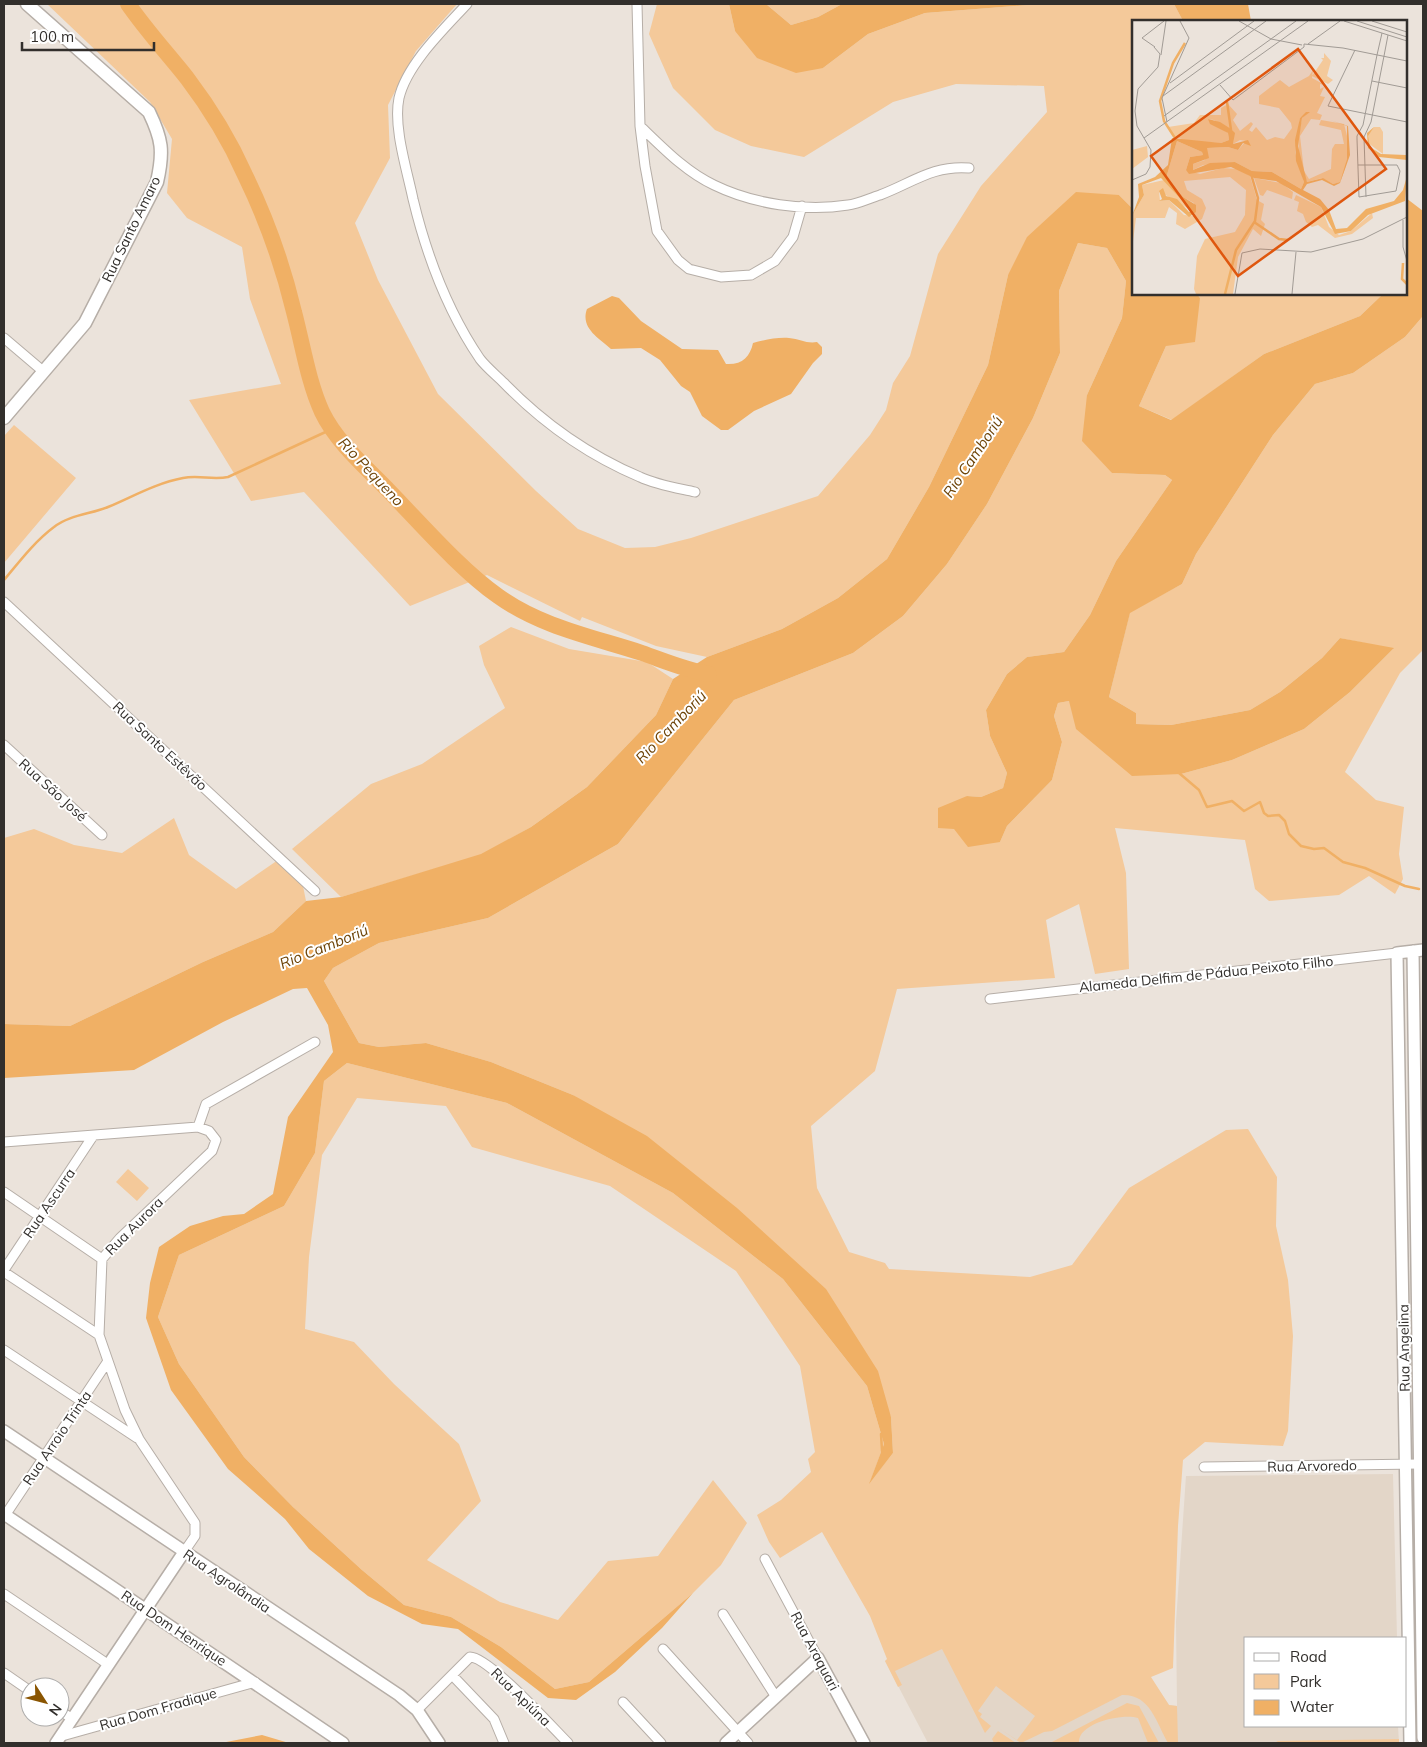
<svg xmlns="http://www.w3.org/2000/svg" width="1427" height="1747" font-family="Mulish,sans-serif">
	<rect width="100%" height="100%" fill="#ebe3db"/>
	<path fill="#e3d6c8" d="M1393 1474 1397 1638H1246V1726H1398L1399 1743H928L885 1661 950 1636 1150 1677 1169 1705 1177 1706 1176 1622 1186 1476Z"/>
	<path fill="#f4c99a" d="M47 4H457L416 51 388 105 390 158 355 223 378 280 438 394 536 491 578 529 625 548 655 547 691 538 818 496 870 435 886 410 893 383 910 356 938 254 981 186 1047 112 1044 86 956 84 893 102 804 157 751 146 715 130 673 88 649 34 657 4H729L735 31 823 68 868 34 925 13 1041 4H1174L1183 21H1133V209L1119 195 1008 275 988 365 929 487 887 559 838 598 782 629 707 657 656 646 582 617 580 621 487 575 410 606 304 492 251 501 189 400 281 384 250 299 242 247 187 218 167 193 172 139 150 102Z
		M766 4H842L818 17 791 25Z
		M1078 243 1107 248 1126 281 1122 318 1087 395 1112 473 1165 475 1172 480 1116 561 1090 615 1064 652 1027 657 1007 674 986 710 990 736 1007 773 1003 788 981 797 967 796 954 829 1000 842 1007 826 1052 780 1062 742 1054 716 1058 703 1069 701 1181 774 1232 760 1304 729 1350 692 1393 649 1340 638 1322 658 1280 692 1250 710 1171 725 1136 724V713L1109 697 1130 612 1182 584 1196 554 1273 435 1315 384 1353 373 1405 337 1423 316V650L1400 673 1345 772 1376 800 1404 807 1399 854 1403 879 1395 894 1369 876 1339 895 1269 901 1255 889 1245 840 1115 828 1126 873 1129 969 1095 974 1079 904 1046 920 1055 978 897 989 875 1071 811 1126 817 1188 849 1252 885 1263 889 1269 1030 1277 1072 1265 1129 1188 1226 1130 1248 1129 1277 1177 1276 1226 1288 1280 1293 1336 1288 1431 1283 1446 1205 1442 1183 1460 1178 1526 1173 1668 1151 1677 1169 1705 1177 1706 1178 1742 1168 1743C1156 1722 1150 1694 1122 1695L1052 1731 1044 1732 1021 1743 1000 1729 1017 1740 1035 1716 996 1686 978 1711 982 1714 980 1717 991 1726 985 1733 942 1649 895 1671 902 1685 898 1687 885 1661 887 1659 870 1616 822 1532 780 1558 769 1542 757 1515 781 1500 811 1472 808 1459 815 1452 800 1366 736 1271 610 1186 472 1147 446 1106 357 1098 322 1155 309 1257 305 1329 354 1342 394 1384 459 1444 481 1501 427 1560 500 1602 558 1620 608 1561 658 1556 713 1480 747 1523 721 1565 693 1593 589 1682 555 1689 501 1647 451 1617 404 1605 362 1570 293 1507 244 1457 179 1364 158 1317 179 1255 284 1206 315 1153 324 1081 347 1063 507 1103 673 1193 783 1279 867 1386 884 1444 870 1482 893 1453 891 1417 825 1289 573 1095 491 1062 426 1043 379 1047 359 1043 324 981 333 968 379 943 488 918 618 844 734 700 853 653 903 616 947 564 987 504 1033 418 1060 353 1059 291Z
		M1197 294H1383L1360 316 1264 354 1172 420 1139 406 1166 346 1200 298Z
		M14 425 76 478 4 563V436Z
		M511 627 569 649 647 662 673 679 656 715 587 787 531 827 481 855 341 897 292 849 371 784 422 764 505 708 484 665 479 646Z
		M174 818 189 855 236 889 278 860 303 886 306 901 273 932 203 962 70 1026 4 1024V838L34 829 74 845 122 853Z
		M128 1169 149 1188 137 1201 116 1182Z
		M1127 1703 1139 1706 1159 1743H1148L1138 1718C1123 1713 1077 1723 1079 1743H1050Z
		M998 1731 1016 1743H994L992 1739Z
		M1399 1739V1743H1280L1276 1741Z"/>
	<path fill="#f0b065" d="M729 4H766L791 25 818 17 842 4H1041L925 13 868 34 823 68 796 73 757 58 735 31Z
		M1174 4H1248L1251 21H1183Z
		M1076 192 1119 195 1133 209V294H1197L1200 298 1195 342 1166 346 1139 406 1171 420 1264 354 1360 316 1383 294H1406V198L1423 211V316L1405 337 1353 373 1315 384 1273 435 1196 554 1182 584 1130 613 1109 697 1136 713V724L1171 725 1250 710 1280 692 1322 658 1340 638 1394 648 1350 692 1304 729 1232 760 1181 774 1132 776 1076 729 1069 701 1058 703 1054 716 1062 742 1052 780 1007 826 1000 842 968 847 954 829 938 828V808L967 796 981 797 1003 788 1007 773 990 736 986 710 1007 674 1027 657 1064 652 1090 615 1116 561 1172 480 1165 475 1112 473 1082 441 1087 395 1122 318 1126 281 1107 248 1078 243 1059 291 1060 353 1033 418 987 504 947 564 903 616 853 653 734 700 618 844 488 918 379 943 333 968 324 981 359 1043 379 1047 426 1043 491 1062 573 1095 647 1136 737 1208 826 1289 878 1371 891 1417 893 1453 869 1484 884 1444 867 1386 783 1279 673 1193 507 1103 347 1063 324 1081 315 1153 284 1206 179 1255 158 1317 179 1364 244 1457 293 1507 362 1570 404 1605 451 1617 501 1647 555 1689 589 1682 693 1593 662 1628 615 1672 576 1700 548 1698 458 1629 422 1624 368 1596 309 1549 285 1519 228 1469 171 1390 146 1318 150 1283 159 1247 190 1226 223 1216 244 1214 273 1194 288 1117 333 1052 328 1025 307 988 293 989 223 1022 134 1070 4 1078V1024L70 1026 203 962 273 932 306 901 341 897 481 854 531 827 587 787 656 715 673 679 707 657 782 629 838 598 887 559 929 487 988 365 1008 275 1027 237Z
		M612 296 619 298 641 321 682 349 718 350 726 364C742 365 750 357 753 343 763 340 778 337 789 338 800 339 807 344 817 342L822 347V354L813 363 791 394 754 411 728 430H721L702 416 690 392 681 386 660 360 641 348 611 349C599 338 580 328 587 309Z
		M262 1735 289 1743H221Z"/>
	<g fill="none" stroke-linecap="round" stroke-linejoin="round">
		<path stroke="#f0b065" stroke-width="2.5" d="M4 580C19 562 35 541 54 527 69 515 91 514 108 507 132 497 156 483 183 478 198 475 213 480 228 477L332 429
			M1179 773 1199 790 1207 807 1232 801 1244 811 1260 802 1264 813 1268 816 1279 815 1285 821 1289 834 1301 846 1314 849 1324 848 1343 862 1365 868 1405 886 1419 889
			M881 1434 882 1451"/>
		<path stroke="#f0b065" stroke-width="16" d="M128 4C146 30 167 53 187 78 209 107 230 141 245 175 266 218 283 266 294 312 303 346 308 381 322 412 337 443 366 467 389 491 421 524 461 570 498 596 541 627 593 637 642 653 665 661 686 670 709 674"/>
		<g stroke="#b6aea7" stroke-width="11">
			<path id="minor" d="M467 4C444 29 407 64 399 98 393 127 407 170 413 199 426 253 448 312 480 359 487 368 496 375 504 383 543 423 588 455 640 477 657 485 677 488 695 492
				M637 4 640 126 645 166 657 231 678 260 689 269 721 277 751 275 775 261 793 237 802 206
				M640 126C663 148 686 172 714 185 753 204 805 212 848 205 858 204 870 198 880 195 912 183 933 165 969 168
				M4 338 44 372
				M4 602 315 891
				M4 745 102 835
				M990 999 1397 953
				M198 1127 206 1104 315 1042
				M4 1142 198 1127 209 1131 216 1140 212 1151 120 1238 102 1259 99 1335 125 1410 139 1439 195 1523V1536L184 1552
				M4 1192 102 1259
				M4 1270 93 1136
				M4 1272 99 1335
				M4 1350 137 1438
				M1204 1467 1419 1464
				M4 1517 108 1361
				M765 1559 818 1658
				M4 1594 109 1665
				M723 1614 776 1697
				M663 1649 748 1743
				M4 1673 30 1691
				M452 1675 494 1719 504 1743
				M623 1702 661 1743
				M417 1710 470 1657C489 1657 552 1727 568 1743
				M60 1711 73 1719
				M62 1736 255 1682"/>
		</g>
		<g stroke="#b6aea7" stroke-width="14">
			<path id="tertiary" d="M1413 951 1423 1738
				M4 1431 399 1695 417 1710 439 1743
				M4 1514 343 1743
				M56 1743 184 1552
				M726 1743 818 1658 864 1743
				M1410 1743 1397 953 1423 950"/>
		</g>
		<g stroke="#b6aea7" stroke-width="15">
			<path id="secondary" d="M4 418 85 323 157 182C164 151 162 139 149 112L27 4"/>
		</g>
		<use href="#minor" stroke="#fff" stroke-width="9"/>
		<use href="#tertiary" stroke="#fff" stroke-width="11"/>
		<use href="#secondary" stroke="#fff" stroke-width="12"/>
	</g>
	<g text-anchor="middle" stroke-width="4" stroke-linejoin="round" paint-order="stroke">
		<g font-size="14" fill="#322f2c" stroke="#fff">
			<text transform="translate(131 229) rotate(-64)" y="5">Rua Santo Amaro</text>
			<text transform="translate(160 746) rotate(43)" y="5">Rua Santo Estêvão</text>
			<text transform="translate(53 790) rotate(42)" y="5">Rua São José</text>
			<text transform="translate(1206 974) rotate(-6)" y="5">Alameda Delfim de Pádua Peixoto Filho</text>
			<text transform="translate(49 1203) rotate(-56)" y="5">Rua Ascurra</text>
			<text transform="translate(134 1226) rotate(-45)" y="5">Rua Aurora</text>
			<text transform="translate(1404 1348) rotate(-91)" y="5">Rua Angelina</text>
			<text transform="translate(57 1438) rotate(-56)" y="5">Rua Arroio Trinta</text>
			<text transform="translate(1312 1466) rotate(-1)" y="5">Rua Arvoredo</text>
			<text transform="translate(227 1581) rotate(34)" y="5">Rua Agrolândia</text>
			<text transform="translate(174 1628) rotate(34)" y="5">Rua Dom Henrique</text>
			<text transform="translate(815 1651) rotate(62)" y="5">Rua Araquari</text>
			<text transform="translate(521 1697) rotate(44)" y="5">Rua Apiúna</text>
			<text transform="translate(158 1709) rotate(-16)" y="5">Rua Dom Fradique</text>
		</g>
		<g font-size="15" font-style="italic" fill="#6e4408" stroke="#fff">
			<text transform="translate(973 457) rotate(-56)" y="5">Rio Camboriú</text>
			<text transform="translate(371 472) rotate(47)" y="5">Rio Pequeno</text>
			<text transform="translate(671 727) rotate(-46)" y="5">Rio Camboriú</text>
			<text transform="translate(324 947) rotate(-22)" y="5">Rio Camboriú</text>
		</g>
	</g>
	<g transform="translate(1132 20)">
		<rect width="275" height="275" fill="#ebe3db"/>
		<path d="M192 33 199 41 195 56 201 60 196 64 180 56 191 40 189 38H192ZM181 50 180 58 193 65 188 64V69L192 67 188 76 193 77 185 93 190 95 188 100 179 99 168 116 172 151 177 159 199 149 200 129 203 124H212L209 110 187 105 189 100 212 104 217 124 214 146 208 162 201 164 190 158 175 162 168 146 166 119 170 98 176 92 168 98 163 132 172 162 169 169 140 152 120 151 103 142 71 145 61 150V144L73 140 75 128 96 127 106 130 114 121 108 120 101 124 102 113 82 100 76 99 96 113 97 120 89 123 58 122 42 116 36 107 62 103 68 95H89V88L96 84 105 94 101 100 108 111 119 102 121 104 117 110 120 112 124 107 135 120 143 117 152 119 160 108 159 103 147 88 127 84V76L148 60 157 67 177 56ZM242 107H248L251 112V134L236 123V114ZM45 121 70 132 71 135 58 137 54 150 68 154 91 148 106 149 118 156 125 180 132 184 129 200 133 204 129 216 121 209 106 237 101 274H64L62 269 65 236 73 219 103 212 113 195 114 170 98 157 52 161 55 170 70 179 74 188 70 199 53 209 44 204 45 193 37 187 33 198H4L0 229V196L12 175 10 165 32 160 60 191 27 171 28 181 37 180 52 195 61 196 62 183 51 177 34 158ZM15 126 16 137 0 149V130ZM122 158 149 163 161 172 160 179 135 170 131 176 128 175ZM164 175 189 187 197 207 207 215 219 211 240 193 241 198 220 214 203 218 186 205 180 207 174 202 171 194 165 191 167 182 162 180Z" fill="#f4c99a"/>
		<path d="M174 92H178L170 98 166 126 175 162 191 158 201 164 208 162 215 139V106L198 100 216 106 218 135 208 163 202 166 190 160 175 164 171 170 188 179 197 190 204 209 215 208 234 189 262 181 271 170 275 156 273 181 236 195 219 211 203 214 189 187 144 161 122 158 99 147 57 154 54 150 58 137 71 135 70 132 45 121 34 158 51 177 64 185V192L57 197 37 180 27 181 30 179 27 171 31 168 34 176 45 179 57 192 60 191 29 158 10 165 12 175 0 196 7 177 6 164 23 157 36 145 40 118 89 123 97 120 96 113 78 104 76 99 88 102 99 109 103 113 101 124 116 120 119 126 111 123 106 130 96 127 75 128 77 138 61 144V150L78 143 103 142 120 151 140 152 169 169 172 162 164 141 163 120 168 98ZM242 107 236 116 238 127 249 134 274 135 275 140 247 137 236 128 235 113Z" fill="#f0b065"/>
		<path fill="none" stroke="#f0b065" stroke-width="2.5" d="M95 82 99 110M43 118 32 101 28 81 41 43 53 23M122 202 147 219 156 220M271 243 270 259 275 264M93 274 104 230 123 201 126 178 119 154"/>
		<path fill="none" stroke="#a19b95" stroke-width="1" d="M107 1 139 19 170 25M212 1 275 21M225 1 275 17M240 1 275 12M176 24 208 1M23 27 10 18 32 1M172 27V24L211 28 275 41M223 30 196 86 275 102M29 35 34 1M245 35 250 13M252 36 256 15M240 61 275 68M38 63 122 1M88 65 101 80 172 27M31 76 134 1M32 96 164 1M35 102 30 78 57 18 48 1M12 118 176 1M226 145H265L268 151 264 171 227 177 225 119V116L231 105 245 35M0 160 14 154 18 147 19 130 5 106 3 91 6 69 26 47 28 34 22 27M234 177 232 117 239 102 252 36M271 200V227L275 241M103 274 110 233 128 229 179 232 231 219 275 197M160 274 164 232"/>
		<path fill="#df570e" fill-opacity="0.15" stroke="#df570e" stroke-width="2.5" d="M166 29 254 149 106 256 19 136Z"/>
		<rect width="275" height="275" fill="none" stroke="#322f2c" stroke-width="2.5"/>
	</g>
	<rect width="1427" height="1747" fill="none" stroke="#322f2c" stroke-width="10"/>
	<rect x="1244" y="1637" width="162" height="90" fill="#ffffff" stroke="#adacab"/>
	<rect x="1254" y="1653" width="25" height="8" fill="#ffffff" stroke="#adacab"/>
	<text x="1290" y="1662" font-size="15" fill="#322f2c">Road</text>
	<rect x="1254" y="1674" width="25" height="15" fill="#f4c99a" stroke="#adacab"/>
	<text x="1290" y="1687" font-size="15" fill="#322f2c">Park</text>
	<rect x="1254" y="1700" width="25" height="15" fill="#f0b065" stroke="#adacab"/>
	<text x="1290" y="1712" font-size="15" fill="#322f2c">Water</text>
	<g transform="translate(45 1702) rotate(126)"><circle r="24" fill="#ffffff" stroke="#adacab"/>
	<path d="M0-4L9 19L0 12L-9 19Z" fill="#8a5502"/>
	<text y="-8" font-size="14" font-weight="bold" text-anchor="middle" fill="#322f2c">N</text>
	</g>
	<path d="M22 42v8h132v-8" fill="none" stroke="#322f2c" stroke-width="2.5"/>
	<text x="30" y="42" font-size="15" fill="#322f2c" stroke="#ffffff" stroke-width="4" paint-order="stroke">100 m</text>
</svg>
